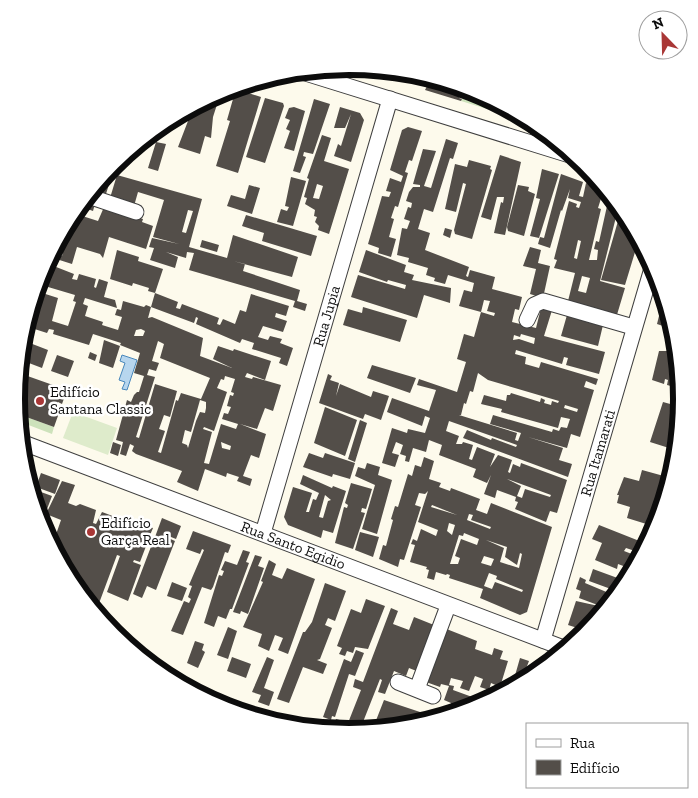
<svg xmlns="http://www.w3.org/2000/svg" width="698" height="798" font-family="'Zilla Slab',serif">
	<rect width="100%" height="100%" fill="#fdfaec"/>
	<path fill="#cde2bb" d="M466 94 515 112 536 124 461 101Z
		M18 414 54 427 52 434 18 421Z"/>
	<path fill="#deebcb" d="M73 412 117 428 108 455 63 438Z"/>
	<path fill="#b7d6ee" stroke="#4887bb" d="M122 355 137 360 127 390 122 389 125 382 119 380 125 363 120 361Z"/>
	<path fill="#534e49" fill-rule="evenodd" d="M398 71 414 73 427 77 424 83 415 79 413 82 404 78 407 75Z
		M431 78 443 83 454 85 455 88 456 85 468 90 459 98 462 99 461 101 425 90Z
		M239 90 261 97 238 173 216 166 230 121 227 120 235 92 238 93Z
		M221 92 213 117 211 138 205 136 200 154 178 147 188 121H186L189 110Z
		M265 98 283 103 284 106 265 163 246 157Z
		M314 99 330 104 313 154 304 152 303 156 306 157 300 173 293 171Z
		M294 107 305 111 294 151 284 148 290 131 286 129 290 120 285 118 289 108Z
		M340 107 360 113 364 120 351 162 334 156 338 144 341 146 351 114 345 128H334Z
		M408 127 422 131 412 161 409 160 405 172 408 173 398 207 395 206 391 218 394 219 389 237 396 239 391 257 378 253 379 248 368 244 382 196 389 197 391 192 386 191 390 178 401 182 403 176 390 170 402 130Z
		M322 135 331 138 324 161 349 169 329 234 318 230 319 226 315 222 317 217 314 216 315 210 305 204 307 198 304 197 309 179 307 178ZM317 184 323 186 319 199 313 198Z
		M446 139 458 143 453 159 450 158 433 212 424 209 418 229 430 233 425 250 469 267 466 276 468 277 470 270 495 277 492 289 522 297 519 310 515 309 512 322 536 328 542 304 553 307 544 336 605 352 599 374 566 365 568 358 564 357 562 364 516 350 515 354 526 357 525 364 539 368 541 362 598 379 596 385 586 381 584 387 594 390 580 437 571 434 567 448 528 437 563 448 559 460 572 464 568 477 463 438 467 430 491 440 492 438 516 447 517 445 449 421 446 431 459 436 456 444H462L463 442 473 445 469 459 472 460 477 447 495 454 490 467 498 455 512 460 508 472 510 473 513 464 520 467 521 463 567 480 557 513 550 511 546 522 515 509 518 502 515 501 516 497 497 490 495 498 484 494 491 475 487 483 473 477 476 469 439 455 442 445 429 440 426 452 413 448 409 462 405 461 406 456 400 454 403 445 396 442 392 453 399 455 395 467 382 463 392 428 407 433 408 429 425 433 430 418 425 416 422 426 387 412 392 398 429 411 436 390 417 385 419 379 457 392 466 362 457 359 464 334 474 337 481 312 494 316 495 313 487 311 490 301 484 300 481 312 459 306 464 290 472 292 474 283 448 275 445 284 434 281 435 278 426 275 428 268 408 262 409 258 397 255 402 228 407 229 410 221 404 219 408 207 411 208 412 203 406 201 409 192 413 187H420V185L413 184 423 149 436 151 424 186 431 188ZM521 334 535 338 534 344 519 339 513 340 514 335 520 337ZM478 373 488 380 559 401 558 403 552 401 551 405 544 403 545 400 541 398 540 402 511 393 510 395H507L506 401 484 395 481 404 502 409 501 412 558 428 561 417 570 419 567 428 561 427 559 431 553 429 552 432 493 415 490 424 521 433 518 441 515 440 517 433 459 415H461L464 403 466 404 470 391 473 392ZM565 405 578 409 577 412 564 408ZM507 479 551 495 550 497 525 489 522 498 517 496 521 486Z
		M156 142 166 144 158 171 148 168Z
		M500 155 521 162 505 235 494 233 501 202 503 203 504 197H497L491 220 481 217Z
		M469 160 491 166 490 169 492 170 472 239 455 234 454 230 466 184 463 183 456 212 445 209 455 164 467 167Z
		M542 169 559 174 539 238 530 236 540 199 536 198Z
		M108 170 113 172 105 197 98 195 102 183 99 182Z
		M561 174 583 182 579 196 583 197 586 183 604 189 598 208 601 209 589 260H597L598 250 594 249 596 241 599 242 609 197 606 196 607 191 626 214 639 239 625 285 601 280 620 214 617 213 600 281 625 288 616 318 567 305 575 273 554 268 557 260 554 259 569 201 577 204 576 207 579 208 581 202 568 198 570 189 562 211 561 210 550 248 538 244 540 237 544 238ZM578 240 581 241 577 259 574 258ZM582 276 590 278 586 293 578 291Z
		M117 175 202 199 189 247 227 258 233 235 298 257 292 277 233 261 245 264 243 271 300 290 297 301 307 304 305 311 293 307 295 301 189 270 194 253 187 252 186 258 166 252 178 257 175 268 150 260 154 248 149 247 152 238 179 244 153 237 164 200 138 192 134 206 110 198ZM188 210 193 211 186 233 182 232Z
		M291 177 306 181 293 226 277 222 281 209 287 211 289 207 285 206Z
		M249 185 260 188 252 214 227 206 231 195 245 199Z
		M518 185 529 187 528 191 535 194 524 236 508 231 507 227Z
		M83 201 95 204 93 211 79 206Z
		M104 207 143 219 142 222 153 226 146 249 109 237 103 258 100 254 77 247 72 264 50 257 65 227 71 229 76 214 98 221ZM59 242 65 244 62 256 56 254Z
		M246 215 317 236 311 256 262 241 264 233 242 226Z
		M445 228 452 230 450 238 443 235Z
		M202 240 219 245 217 252 200 247Z
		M530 247 541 250 538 263 550 266 543 298 530 294 536 269 523 266Z
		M117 250 139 257 138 261 163 269 155 293 148 291 149 288 133 283 132 286 110 279Z
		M366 250 406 265 404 272 414 275 412 280 451 288 450 303 424 295 417 318 351 297 358 275 405 289 406 285 388 280 387 282 359 272Z
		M46 263 74 274 72 279 77 280 79 274 96 279 94 287 96 288 99 279 108 282 104 297 115 300 117 308 85 298 83 304 88 306 85 316 103 322 102 325 118 330 122 317 115 315 117 309 121 310 123 301 144 307 146 305 151 307 148 318 152 317 203 338 200 356 232 368 213 359 218 346 233 351 234 349 271 361 265 380 247 373 245 377 252 379 253 377 281 385 273 411 265 408 257 429 240 424 266 434 259 458 251 455 243 476 252 479 250 486 237 481 239 477 227 473 226 477 205 469 198 491 177 482 182 471 136 454 132 451 134 446 130 444 126 456 120 454 123 442 116 440 127 400 131 402 134 395 137 392H139L144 376 134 373 140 353 120 345 121 343 93 334 89 345 53 334 54 330 49 329 47 333 25 326 36 291 58 298 52 321 68 326 76 302 73 301 75 295 38 284ZM141 329 145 331 143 336H134L136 330ZM158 341 164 344 160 358 210 378 201 399 181 393 178 401 176 400 161 453 158 452 165 431 159 429 164 415 170 417 177 391 155 384 139 438 136 437 155 377 147 375 149 369 156 371 159 363 152 361ZM225 376 235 379 231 392 234 393 233 396 230 395 227 406 231 407 228 414 224 413 222 419 238 424 236 429 221 424 209 464 204 463 212 432 203 429 204 427 214 431 227 392 217 388 221 379 224 380ZM200 400 206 402V408L205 413 200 412 196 421 188 448 187 445 182 443 185 430 191 432ZM221 442 231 446 230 450 222 448Z
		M155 293 178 302 176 308 180 309 182 304 219 318 217 324 220 325 223 319 235 324 240 310 246 312 251 294 289 306 286 316 276 313 275 317 287 321 283 332 263 326 258 337 268 340 270 336 282 339 280 343 293 348 287 366 279 363 281 358 252 349 254 343 242 339 240 343 196 324 198 318 196 317 194 323 151 307Z
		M664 298 666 303 669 312 661 310Z
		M363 307 407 320 400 342 343 325 348 309 362 313Z
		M567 315 603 325 598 346 561 336Z
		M659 316 671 319 676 342 666 339 669 328 657 324Z
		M22 340 48 350 42 368 21 360 23 355 21 354Z
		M104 340 120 346 113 368 99 363Z
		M659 351H667L678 356 679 388 667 385 668 380 665 379 664 384 652 380Z
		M90 352 97 355 95 361 88 358Z
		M57 355 74 361 68 377 51 371Z
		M372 365 416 378 410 393 367 378Z
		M19 373 67 390 62 404 58 402 55 412 59 413 54 427 18 414 16 399Z
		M328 374 332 376 330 380 339 383 336 396 340 384 371 397 373 391 389 396 381 420 365 414 363 419 319 403Z
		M663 402 681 407 677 445 671 443 669 448 650 442Z
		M325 407 357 420 345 456 314 443Z
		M360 420 367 423 355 462 348 459Z
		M113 442 121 445 118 456 110 453Z
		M309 453 323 458 325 453 355 463 350 479 333 474 332 477 303 467Z
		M424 457 434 461 429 479 441 483 439 487 450 491 451 488 480 499 476 510 487 514 491 503 552 527 527 612 520 615 480 598 483 589 449 578 450 575 447 574 446 575 436 572 434 580 427 578 429 570 426 569 427 567 410 562 415 545 411 544 413 539 417 541 421 529 436 536 438 530 418 522 428 491 425 494 419 493 415 505 421 507 404 560 400 559 398 567 379 559 383 545 386 546 393 520 391 519 395 506 398 507 408 474 412 476 415 465 421 467ZM432 505 457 515 431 507ZM469 514 473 515 471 520 491 527 490 529 467 520ZM449 523 455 525 452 535 447 531ZM464 533 479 539 477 545 461 539 455 556 460 558 458 564H450L459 535 463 536ZM486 540 507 547 505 557 517 565 520 553 522 554 519 568 500 562 504 548ZM484 556 494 559 491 566 481 563ZM489 573 497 576 496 579 523 590 522 592 495 582 492 589 484 586Z
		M367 463 380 467 378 475 392 480 377 534 362 529 375 485 355 476 358 467 365 469Z
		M642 470 671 478 656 527 627 518 630 507 617 503 619 495H617L624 477 639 481Z
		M41 473 60 480 55 494 36 487Z
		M303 475 332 488 333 486 346 491 333 533 323 530 321 538 288 525 284 517 293 487 312 493 306 512H309L313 499 316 500 319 493 300 484ZM325 495 331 500 328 501 323 518 319 517Z
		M62 481 75 485 68 503 76 506 80 504 96 510 93 523 96 524 102 512 118 518 120 522 128 525 129 521 153 528 150 535 155 537 162 518 181 526 176 539 166 535V537L175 541 156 590 147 586 142 598 133 594 152 544 148 541 140 562 134 560 133 562 141 565 128 601 107 592 120 556 117 555 98 606 78 591 52 546 61 520 46 514Z
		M351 483 372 489 366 509 362 508 361 512 365 513 353 549 335 543 344 507 347 508 348 505 345 503Z
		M30 488 52 496 41 525Z
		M599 525 647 544 631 574 624 571 626 567 618 564 617 569 595 560 602 543 592 539ZM626 548 638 552 637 556 624 551Z
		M193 531 231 545 228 553 225 552 213 587 211 590 202 587 183 635 171 631 184 601 189 603 191 599 188 597 192 586 189 585 204 550 202 549 200 554 186 549Z
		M360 532 379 537 373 557 355 550Z
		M243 550 250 552 246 562 249 563 232 609H230L226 619 218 616 214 627 204 623 219 575 222 576 224 571 221 570 225 561 237 565Z
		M255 555 262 557 258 566 264 568 248 614 241 611 240 614 233 612Z
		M269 560 276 564 272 575 282 579 287 568 315 579 288 654 278 650 283 638 275 635 269 651 258 646 262 634 243 627 263 582 261 581Z
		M593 569 623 580 625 575 630 577 619 592 589 581Z
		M580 577 586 580 585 583 616 596 587 631 568 625 576 601 603 607 579 598 581 591 576 589Z
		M172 582 187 588 182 601 167 596Z
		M325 583 346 591 335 621 328 618 325 625 332 628 320 659 317 660 327 664 323 674 303 667 289 703 277 699 303 632H305L312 622Z
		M366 599 385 606 368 649 355 647 353 653 347 651 345 656 339 654 342 648 337 646 351 609 361 613Z
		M391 608 398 611 393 624 409 630 414 617 434 625 419 672 409 668 406 676 394 671 385 694 378 692 382 680 380 679 363 722 362 727 369 730 349 732 326 730 327 727 332 729 336 719 343 721 341 726 346 728 361 690 353 687 355 679 363 682Z
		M104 623 117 628 115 635 114 634Z
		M228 627 237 631 228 659 217 655Z
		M444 628 477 641 475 649 492 655 494 648 503 651 500 659 508 661 500 687 491 683 489 690 480 687 483 679 475 676 469 691 460 688 463 681 451 678 449 685 454 686 453 690 475 698 476 694 491 699 476 707 438 718 441 711 447 713 451 703 444 700 449 686 441 684 440 687 426 682Z
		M195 641 204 644 202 650 205 652 198 668 187 663Z
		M356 650 364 653 355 676 349 674 335 717 332 716 331 720 323 717 344 659 351 662Z
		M232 657 251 664 246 678 227 671Z
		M267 657 274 660 264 688 274 692 269 706 258 702 261 695 252 692Z
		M520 658 529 661 524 674 531 677 514 687 512 686Z
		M384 700 438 718 414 725 380 729 382 724 375 723Z
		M241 706 278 717 276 723 239 712Z
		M283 719 302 724 301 727 281 724Z"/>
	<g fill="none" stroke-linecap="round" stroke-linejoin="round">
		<g stroke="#3f3f3f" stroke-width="17">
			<g id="minor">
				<path d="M299 71 576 157"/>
				<path d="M88 196 136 212"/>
				<path d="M527 320 534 305 543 301 633 327"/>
				<path id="s1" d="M21 442 566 649"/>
				<path id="s2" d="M263 533 390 99"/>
				<path id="s3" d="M543 640 653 265"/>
				<path d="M398 682 433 696"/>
				<path d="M417 689 448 606"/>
			</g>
		</g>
		<use href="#minor" stroke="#fff" stroke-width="15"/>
	</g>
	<g fill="#a93736" stroke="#fff" stroke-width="2">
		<circle cx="40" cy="401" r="5"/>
		<circle cx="91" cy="532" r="5"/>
	</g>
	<g text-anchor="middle" stroke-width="5" stroke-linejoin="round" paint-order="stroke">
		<g font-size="15" fill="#0c0c0c" stroke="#fff">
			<text dy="5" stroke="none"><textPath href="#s2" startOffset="226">Rua Jupia</textPath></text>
			<text dy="5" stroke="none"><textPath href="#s3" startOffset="195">Rua Itamarati</textPath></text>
			<text dy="5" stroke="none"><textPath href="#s1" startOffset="291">Rua Santo Egidio</textPath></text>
		</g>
		<g font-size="15" fill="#0c0c0c" stroke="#fff" text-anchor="start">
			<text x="50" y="397">Edifício<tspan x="50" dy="17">Santana Classic</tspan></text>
			<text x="101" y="528">Edifício<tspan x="101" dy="17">Garça Real</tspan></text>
		</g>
	</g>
	<path d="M0 0H698V798H0ZM25 399a324 324 0 1 1 648 0a324 324 0 1 1-648 0Z" fill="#fff" fill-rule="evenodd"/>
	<path fill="none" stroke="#0c0c0c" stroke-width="6" d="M25 399a324 324 0 1 1 648 0a324 324 0 1 1-648 0Z"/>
	<rect x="526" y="723" width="162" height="65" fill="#ffffff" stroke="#9e9e9e"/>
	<rect x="536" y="739" width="25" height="8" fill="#ffffff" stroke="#9e9e9e"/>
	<text x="570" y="748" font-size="15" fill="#0c0c0c">Rua</text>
	<rect x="536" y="760" width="25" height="15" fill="#534e49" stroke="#9e9e9e"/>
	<text x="570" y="773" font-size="15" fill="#0c0c0c">Edifício</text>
	<g transform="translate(663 35) rotate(337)"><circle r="24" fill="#ffffff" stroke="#9e9e9e"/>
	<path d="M0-4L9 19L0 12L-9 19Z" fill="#a93736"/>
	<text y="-8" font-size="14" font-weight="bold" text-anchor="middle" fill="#0c0c0c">N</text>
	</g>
</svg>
